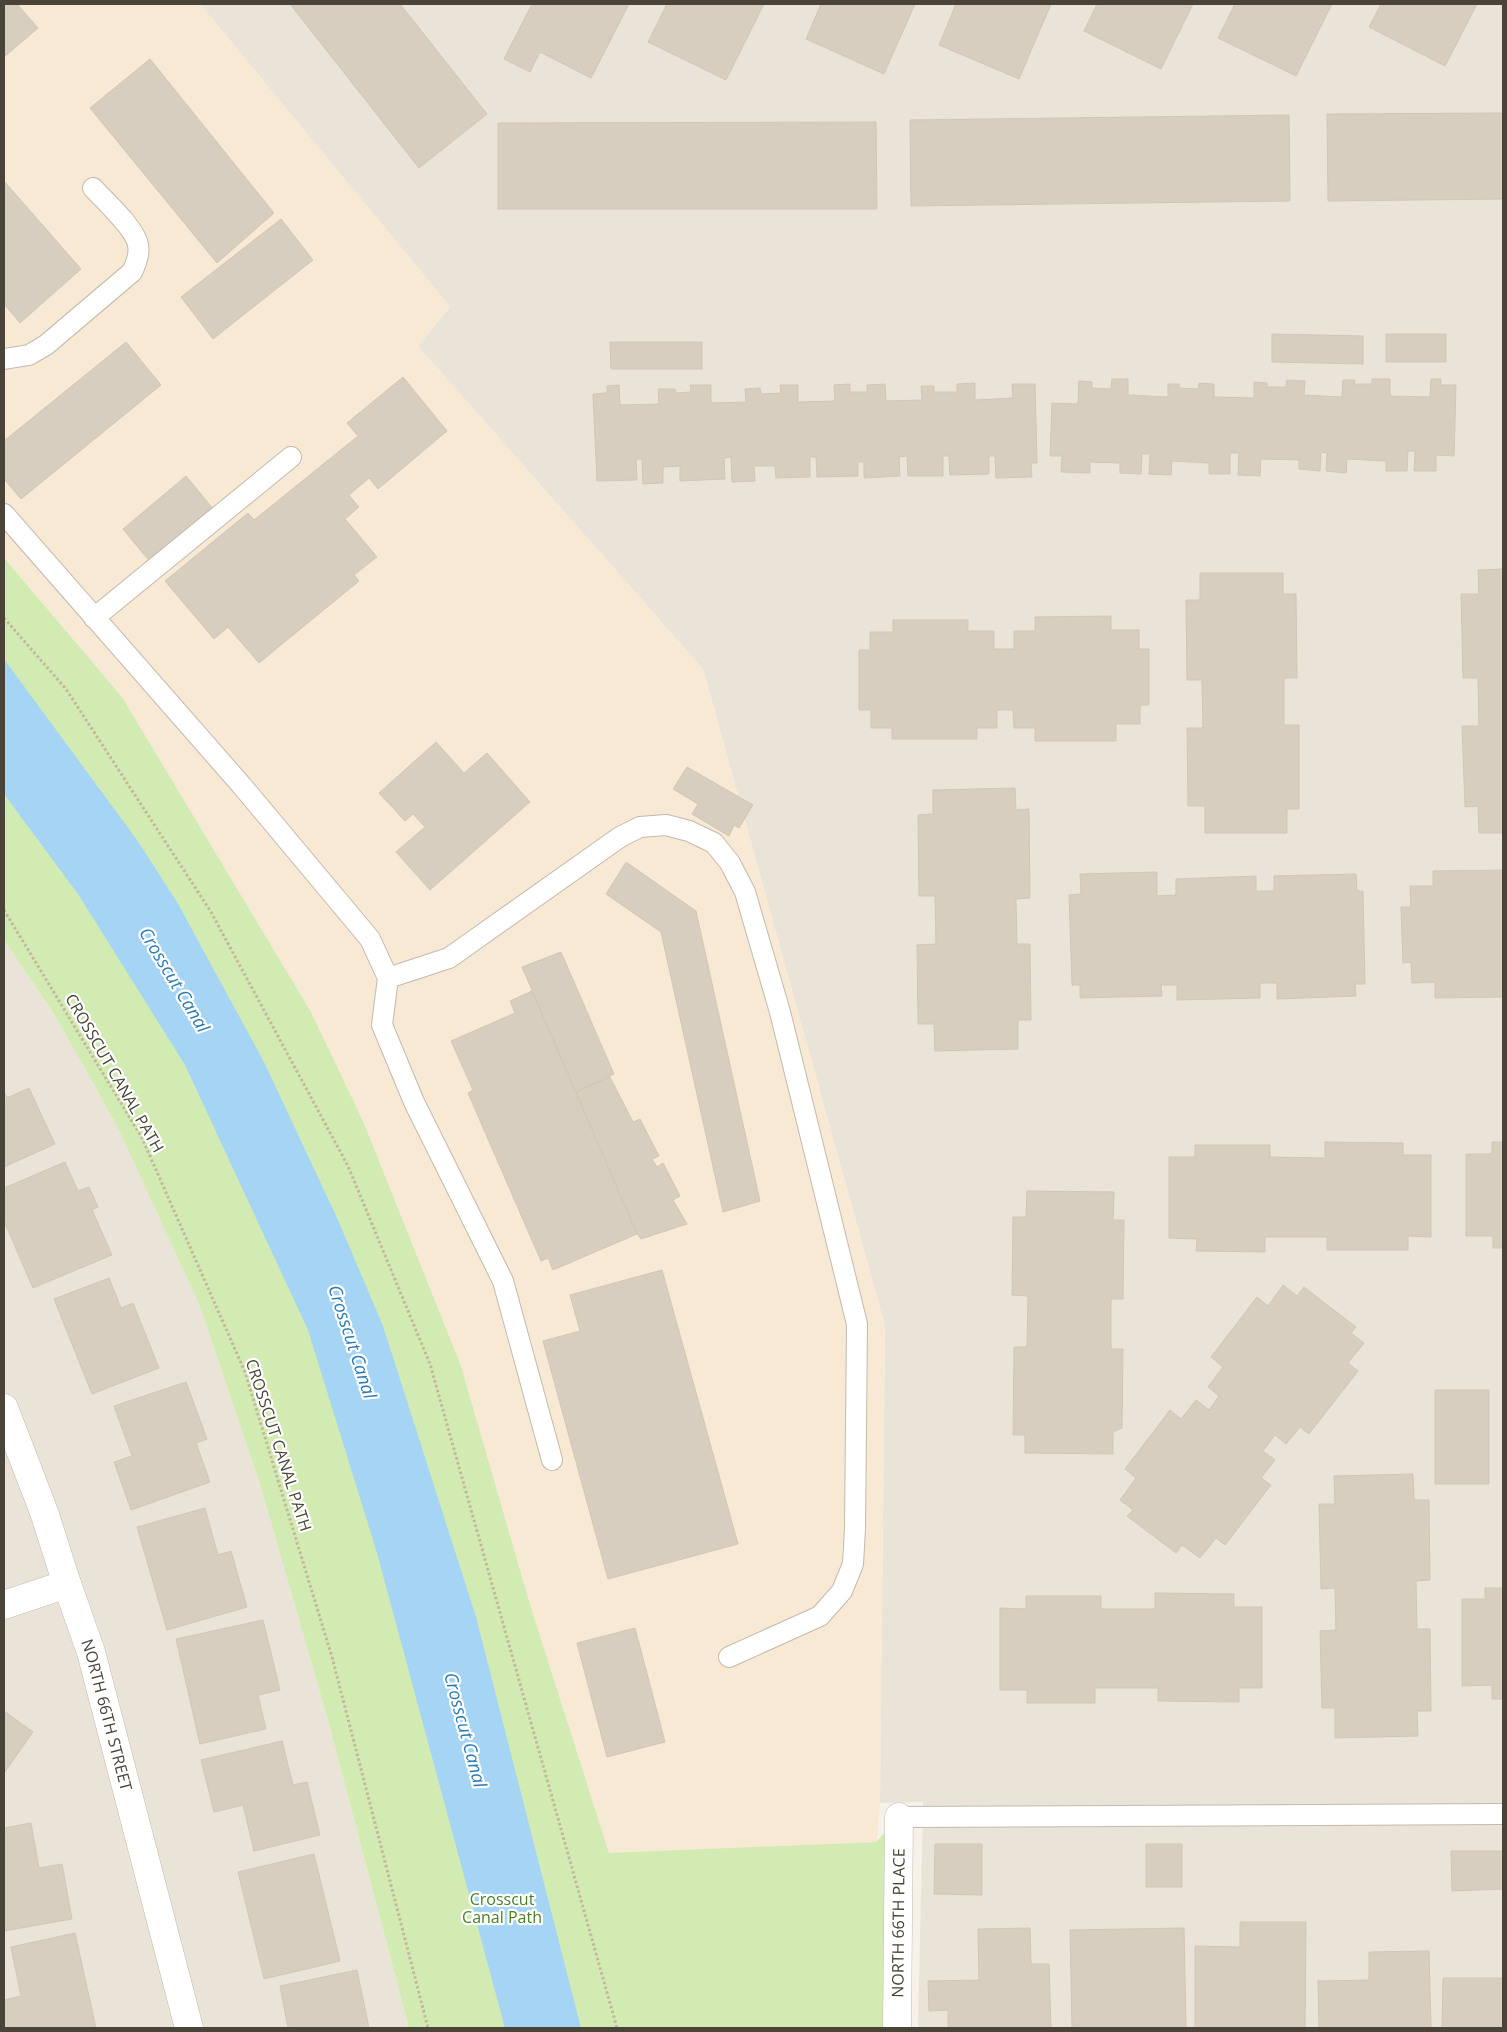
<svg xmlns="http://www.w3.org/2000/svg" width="1507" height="2032" font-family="'Open Sans',sans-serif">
	<rect width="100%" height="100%" fill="#f6f2ea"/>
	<path fill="#eae4d8" d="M200 4H1503V2028H918L923 1802 880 1803 885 1326 703 669 418 346 450 307Z
		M4 940 54 1014 117 1126 199 1304 260 1484 329 1724 409 2028H4Z"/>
	<path fill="#f8e9d5" d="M4 4H200L450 306 418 346 703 669 885 1326 880 1803 877 1842 609 1853 529 1601 461 1366 363 1121 311 1012 122 697 4 558Z"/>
	<path fill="#d2ebb2" d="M4 558 122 697 311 1012 363 1121 461 1366 529 1601 609 1853 876 1842 899 1817 897 2028H409L329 1724 260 1484 199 1304 117 1126 54 1014 4 940Z"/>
	<path fill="#a5d4f4" d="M4 659 137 840 177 902 264 1062 338 1220 383 1326 476 1617 581 2028H505L377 1553 308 1330 185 1065 78 894 4 794Z"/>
	<path fill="#d8cebf" stroke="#d3c6b2" d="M4 4H17L38 28 4 57Z
		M290 4H400L487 114 419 168Z
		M532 4H629L591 78 540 52 530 72 504 59Z
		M667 4H764L726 80 648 42Z
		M821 4H915L884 74 806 39Z
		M956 4H1051L1019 79 939 45Z
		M1097 4H1193L1161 69 1084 31Z
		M1235 4H1332L1296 76 1218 38Z
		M1381 4H1477L1445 66 1369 27Z
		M150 59 274 213 217 263 90 108Z
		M1503 113V199L1328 201 1327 114Z
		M1289 115 1290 201 911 206 910 120Z
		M876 122 877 209H498V123Z
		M4 181 81 269 20 323 4 304Z
		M281 219 313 260 213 339 181 297Z
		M1272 334 1363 336V364L1272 362Z
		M1386 334H1446V362H1386Z
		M126 342 161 385 21 499 4 479V441Z
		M610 342H702V369H611Z
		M403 377 447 431 378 489 369 478 349 495 359 507 345 519 377 557 354 575 359 581 259 663 228 627 214 639 165 581 248 513 254 520 358 436 347 423Z
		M1112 379H1128V395L1168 397V384H1179V388L1198 389 1199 383 1214 384V397L1254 398V382L1267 383V387H1286L1287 380 1305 381 1304 395 1342 397 1343 380H1355L1354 384H1372V379H1390V396L1430 397 1431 379H1441V385H1456L1454 456 1436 455V471H1414L1415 451H1408L1407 471H1386V461L1347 459 1346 473 1326 471 1327 453 1321 452 1320 471 1299 469V460L1261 459 1260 476 1238 475 1239 453H1230V474H1209V463L1172 461 1171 475 1149 474 1150 454H1142L1141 474 1120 473V463L1090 462V473L1061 472 1062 456H1050L1052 403 1078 404 1079 381 1092 382V388L1111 389Z
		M975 383V400L1013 398 1012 384H1035L1037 463H1031L1032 477 996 478 995 456H989V474L950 475 949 456H943V476H908L907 456 899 457 900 476 864 478V462H858V476L817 477 816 457H810V477L776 478 775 466H754L755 481 732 482 731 457 724 458 725 479 680 481V466L663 467V483L643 484 642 459H636L637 480 597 481 593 394 607 393V386L619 385 620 405 659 404 658 389H675L676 393 691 392 690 385H711V403L746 402 745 389 760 388 761 394 781 393 780 385H798V402L835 401 834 385 850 384V392H867V385L885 384 886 401 922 400 921 386H934V392H957V384Z
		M186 476 214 510 151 563 123 529Z
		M1503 569V833H1479L1478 806 1465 807 1462 726H1479L1478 678H1463L1461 594H1479L1478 570Z
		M1200 573H1283V594H1296L1297 678H1284V725H1299V809H1287V833H1205V806H1188L1187 728H1203L1202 680H1187L1186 600H1200Z
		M1111 616V630H1139V649H1149V705H1140V724H1116V741H1035V728H1014L1013 710H997V728H977V739H892V728H871V710H859V650H870V632H893V620H968V631H994V649H1014V631H1035V617Z
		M436 742 464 773 487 753 530 802 430 890 396 852 425 827 413 814 405 821 379 793Z
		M687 767 753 805 739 828 734 825 729 836 692 814 698 804 673 789Z
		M1015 788 1016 810 1029 809 1030 898 1016 899 1017 944H1030L1031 1020H1018V1049L935 1051 934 1024H918L917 945 936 944 935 896H919L918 815 933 814V790Z
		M626 862 696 911 760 1201 723 1212 661 932 606 894Z
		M1503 870V997L1435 998V982L1412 983 1411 962 1403 963 1401 907H1411L1410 886H1433V871Z
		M1157 872V896L1176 895V879L1256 876V891H1274V876L1356 874 1357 891H1363L1365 984H1355L1356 996 1277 999V983H1260V998L1177 1000V985H1161L1162 996 1080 998V985H1072L1069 895 1081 894 1080 874Z
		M561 952 614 1074 576 1092 522 967Z
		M532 991 637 1234 553 1270 548 1258 541 1261 468 1093 473 1090 451 1041 515 1013 510 1001Z
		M610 1077 633 1122 640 1119 659 1156 652 1159 657 1167 663 1163 680 1196 673 1200 687 1224 641 1239 637 1234 576 1092Z
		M29 1088 55 1144 4 1167V1091L7 1098Z
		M1325 1142 1403 1143V1155H1431V1237L1408 1236V1250H1327V1237H1265V1252L1196 1251 1197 1239 1169 1238V1157H1195V1145H1270V1157L1325 1158Z
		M1492 1142H1503V1248H1493V1236H1466V1154H1492Z
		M65 1162 78 1191 89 1187 98 1207 92 1210 112 1255 33 1288 4 1221V1188Z
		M1027 1191 1114 1192 1113 1220H1124L1123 1299H1111V1349H1123L1122 1428 1113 1432V1454L1025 1453V1435H1013L1014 1347H1027L1028 1296 1012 1295 1013 1217H1026Z
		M662 1270 738 1544 608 1579 543 1341 580 1331 570 1295Z
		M109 1278 121 1308 133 1303 159 1368 92 1394 54 1299Z
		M1283 1285 1297 1296 1304 1287 1356 1327 1351 1333 1364 1343 1348 1363 1358 1371 1309 1434 1300 1427 1286 1444 1275 1435 1263 1451 1275 1460 1261 1478 1271 1485 1225 1545 1216 1538 1200 1558 1182 1545 1176 1553 1127 1516 1133 1510 1120 1500 1136 1478 1125 1469 1170 1410 1181 1419 1196 1400 1209 1410 1219 1396 1208 1387 1223 1367 1211 1357 1257 1297 1268 1306Z
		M186 1382 207 1439 196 1443 210 1482 131 1510 114 1462 132 1456 114 1406Z
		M1435 1390H1489V1484H1435Z
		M1413 1474 1414 1500H1429L1430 1580 1416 1581 1417 1629H1430L1431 1711H1417L1418 1736 1335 1738V1708H1322L1320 1631 1336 1630 1335 1588 1321 1589 1319 1504H1335L1334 1476Z
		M205 1508 218 1555 231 1551 247 1607 167 1630 137 1527Z
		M1485 1588H1503V1699H1492V1685L1462 1686V1599H1485Z
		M1155 1593 1234 1594V1607H1262V1688H1239V1702L1158 1701V1688H1095V1703H1027V1690H1000V1608L1026 1609V1596H1101V1609H1155Z
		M263 1620 280 1690 258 1695 266 1729 200 1744 176 1639Z
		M635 1628 665 1742 607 1757 577 1643Z
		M4 1711 33 1732 4 1773Z
		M282 1741 293 1785 307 1782 320 1835 254 1851 243 1805 214 1812 201 1760Z
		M31 1823 39 1868 62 1864 72 1919 4 1931V1828Z
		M935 1844H982V1895L934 1894Z
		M1146 1844H1182V1887H1146Z
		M1451 1851H1503V1889L1452 1891Z
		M314 1854 340 1961 264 1979 238 1872Z
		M1240 1922H1306L1305 2028H1195V1946L1240 1947Z
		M1030 1928 1031 1964H1049L1051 2028H948V2010L929 2011 928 1981 979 1980 978 1929Z
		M1184 1928 1186 2028H1072L1070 1930Z
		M75 1933 96 2028H4V2000L21 1996 11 1947Z
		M1429 1951 1431 2028H1319L1318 1981 1369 1980V1952Z
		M357 1970 369 2028H288L280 1986Z
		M1443 1978H1503V2028H1442Z"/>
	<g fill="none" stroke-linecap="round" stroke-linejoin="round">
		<g stroke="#c2baac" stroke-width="22">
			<path id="lane" d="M4 359 29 355 46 345 132 272C136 264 140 254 138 245 136 229 105 201 93 188
				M4 514 243 787 370 939 388 978 382 1025 414 1102 503 1281 552 1460
				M94 618 291 457
				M388 978 449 958 620 837 640 827 666 825 689 831 714 843 730 863 745 892 780 1012 857 1324 855 1529 853 1564 842 1591 820 1616 729 1657
				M899 1817 1503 1814"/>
		</g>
		<g stroke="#c2baac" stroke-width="29">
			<g id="street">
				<path id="s1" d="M4 1408 44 1512 67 1584 91 1652 189 2028"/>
				<path d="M4 1605 67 1584"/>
				<path id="s2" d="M897 2028 899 1817"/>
			</g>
		</g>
		<path stroke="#c4b69d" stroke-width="3" stroke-dasharray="2.5 2.5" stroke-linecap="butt" d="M4 618 66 689 211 912 348 1166 430 1364 617 2028
			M4 910 142 1138 245 1372 332 1657 428 2028"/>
		<use href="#lane" stroke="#fff" stroke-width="20"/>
		<use href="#street" stroke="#fff" stroke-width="28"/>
	</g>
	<g text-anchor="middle" stroke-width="4.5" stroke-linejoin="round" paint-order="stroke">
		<g font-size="16" fill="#4a4338" stroke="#fff">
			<text transform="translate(115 1073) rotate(60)" y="6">CROSSCUT CANAL PATH</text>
			<text transform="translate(279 1445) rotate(72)" y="6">CROSSCUT CANAL PATH</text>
			<text dy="6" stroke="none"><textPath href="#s1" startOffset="324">NORTH 66TH STREET</textPath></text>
			<text dy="6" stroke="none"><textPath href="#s2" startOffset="105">NORTH 66TH PLACE</textPath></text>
		</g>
		<g font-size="16" fill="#4a8027" stroke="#fff">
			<text x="502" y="1905">Crosscut<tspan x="502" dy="18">Canal Path</tspan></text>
		</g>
		<g font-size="18" font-style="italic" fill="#2a7ab3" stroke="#fff">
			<text transform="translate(174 980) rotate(59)" y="6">Crosscut Canal</text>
			<text transform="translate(352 1342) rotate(72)" y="6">Crosscut Canal</text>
			<text transform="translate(465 1730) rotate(75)" y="6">Crosscut Canal</text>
		</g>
	</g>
	<rect width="1507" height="2032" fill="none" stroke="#4a4338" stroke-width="10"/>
</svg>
